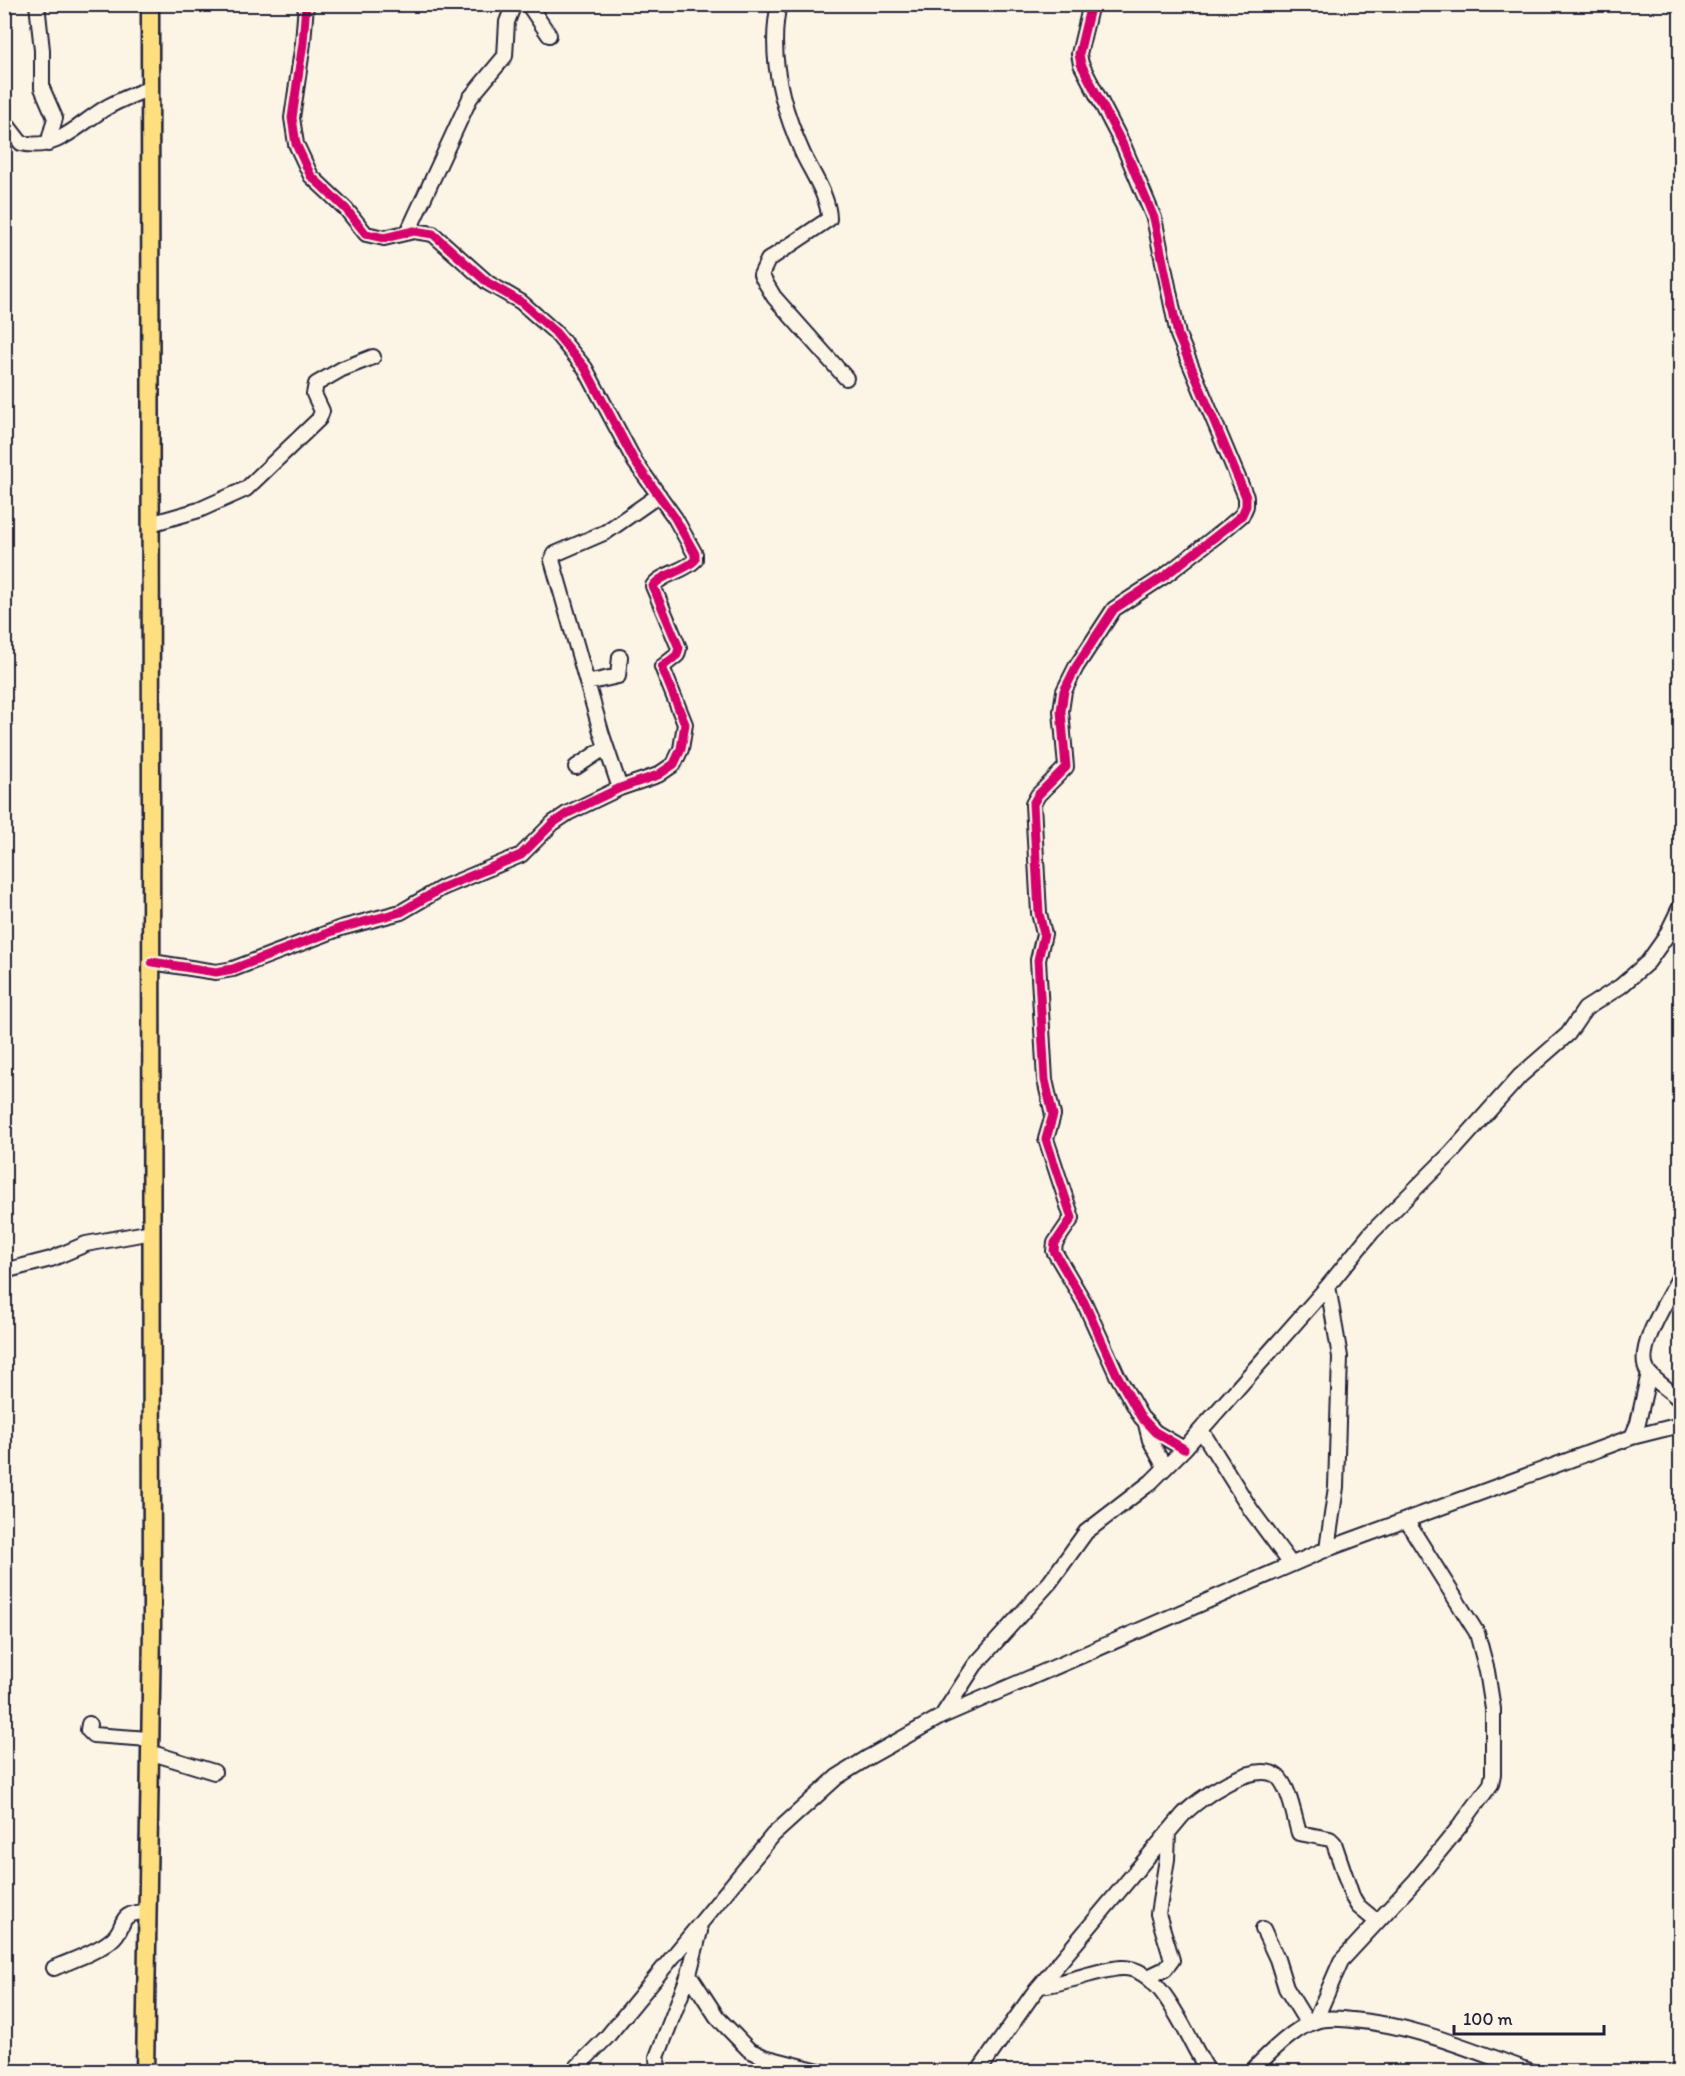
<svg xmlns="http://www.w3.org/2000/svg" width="1685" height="2076" font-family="Itim,sans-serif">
	<rect width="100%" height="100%" fill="#fcf5e5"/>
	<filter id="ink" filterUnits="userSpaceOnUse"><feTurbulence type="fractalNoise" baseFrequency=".0167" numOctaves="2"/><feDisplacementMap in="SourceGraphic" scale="12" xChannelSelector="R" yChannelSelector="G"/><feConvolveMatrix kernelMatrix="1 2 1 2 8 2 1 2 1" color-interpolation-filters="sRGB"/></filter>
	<g filter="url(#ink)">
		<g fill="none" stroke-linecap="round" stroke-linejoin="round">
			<g stroke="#22223b" stroke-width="18">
				<path id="minor" d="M37 4 42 50V88L55 118 48 144
					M528 4 549 35
					M779 4C768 54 782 108 803 154 812 173 829 197 829 219L768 260 761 275 774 297 846 378
					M1091 4 1079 54 1081 64 1124 147 1154 218 1178 335 1246 497V506L1242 515 1229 526 1166 575 1114 609 1076 667 1064 691 1061 711 1066 767 1038 795 1033 804 1039 913 1044 934 1038 960 1045 1080 1053 1115 1046 1139 1072 1218 1055 1243 1054 1251 1084 1302 1117 1375 1141 1417 1155 1432 1184 1449
					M4 121 21 143C58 152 80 122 109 106 122 99 135 94 148 89
					M408 232 470 98 505 56 507 22 514 4
					M150 524 199 510 246 489 319 419 322 411 314 394 316 384 342 369 373 357
					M587 683 618 676 620 657
					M576 767 606 747
					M620 788 602 735 552 560 555 554 606 532 659 495
					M152 962 216 972 233 969 341 928 401 912 442 888 521 855 553 823 568 813 620 788 658 775 674 764 681 749 685 724 662 667 677 655 679 648 653 586C661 574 684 572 695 560V554L675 518 635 462 585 368 555 332 521 302 488 283 433 234 414 231 384 238 366 234 346 209 311 176 296 144 292 118 303 43 306 4
					M4 1271 51 1259 86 1244 152 1232
					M1680 1276C1670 1296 1633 1351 1648 1372 1657 1383 1671 1391 1680 1400
					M1146 1424 1150 1440 1165 1468
					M1201 1430 1251 1510 1291 1564
					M1632 1437 1638 1423 1649 1373
					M1327 1549 1336 1487 1340 1357 1328 1286
					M942 1716 975 1665 1050 1582 1086 1532 1151 1482 1184 1449 1328 1286 1372 1232 1452 1152 1520 1076 1568 1034 1585 1009 1621 986 1648 962 1665 938 1680 907
					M89 1724 88 1730 93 1735 149 1739
					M149 1752 214 1772
					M1263 1929 1277 1959 1286 1988 1308 2024
					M700 1931 689 1974 717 2017 749 2050 764 2057 823 2072
					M54 1968C72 1960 95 1953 110 1941 129 1927 114 1913 146 1912
					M1148 1977 1165 1969 1172 1960 1158 1914 1167 1859 1168 1832
					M1040 1986C1069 1983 1095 1970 1121 1968 1163 1965 1188 2043 1209 2072
					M1315 2021 1341 1961 1416 1880 1460 1826 1491 1784 1493 1774V1709L1487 1671 1477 1633 1406 1520
					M572 2072 606 2038 773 1835 837 1777 869 1757 942 1716 1327 1549 1632 1437 1680 1425
					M658 2072 657 2057 689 1974
					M978 2072 1033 1994 1182 1816C1197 1799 1256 1758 1278 1777 1290 1789 1294 1817 1299 1833L1330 1839 1334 1843 1352 1896 1358 1906 1376 1921
					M1251 2072C1266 2056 1295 2027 1316 2021 1327 2017 1341 2019 1352 2020 1416 2025 1473 2051 1533 2072"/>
			</g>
			<g stroke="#22223b" stroke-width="21">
				<path id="major" d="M145 2072 152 1629 150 4"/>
			</g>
			<use href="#minor" stroke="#fcf5e5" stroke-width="14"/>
			<use href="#major" stroke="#fedf80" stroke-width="16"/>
			<g stroke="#fcf5e5" stroke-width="13">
				<path id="cycleway" d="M1091 4 1079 54 1081 64 1124 147 1154 218 1178 335 1246 497V506L1242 515 1229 526 1166 575 1114 609 1076 667 1064 691 1061 711 1066 767 1038 795 1033 804 1039 913 1044 934 1038 960 1045 1080 1053 1115 1046 1139 1072 1218 1055 1243 1054 1251 1084 1302 1117 1375 1141 1417 1155 1432 1184 1449
					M152 962 216 972 233 969 341 928 401 912 442 888 521 855 553 823 568 813 620 788 658 775 674 764 681 749 685 724 662 667 677 655 679 648 653 586C661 574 684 572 695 560V554L675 518 635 462 585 368 555 332 521 302 488 283 433 234 414 231 384 238 366 234 346 209 311 176 296 144 292 118 303 43 306 4"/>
			</g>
			<use href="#cycleway" stroke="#d6006c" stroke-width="9"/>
		</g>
	</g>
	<rect width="1685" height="2076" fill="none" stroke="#fcf5e5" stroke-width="24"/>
	<rect x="12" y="12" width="1661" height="2052" fill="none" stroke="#22223b" stroke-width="2" filter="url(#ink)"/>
	<path d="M1454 2025v9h150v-9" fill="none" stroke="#22223b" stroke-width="3"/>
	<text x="1463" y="2025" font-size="18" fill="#22223b" stroke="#fcf5e5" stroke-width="4.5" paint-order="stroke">100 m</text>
</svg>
